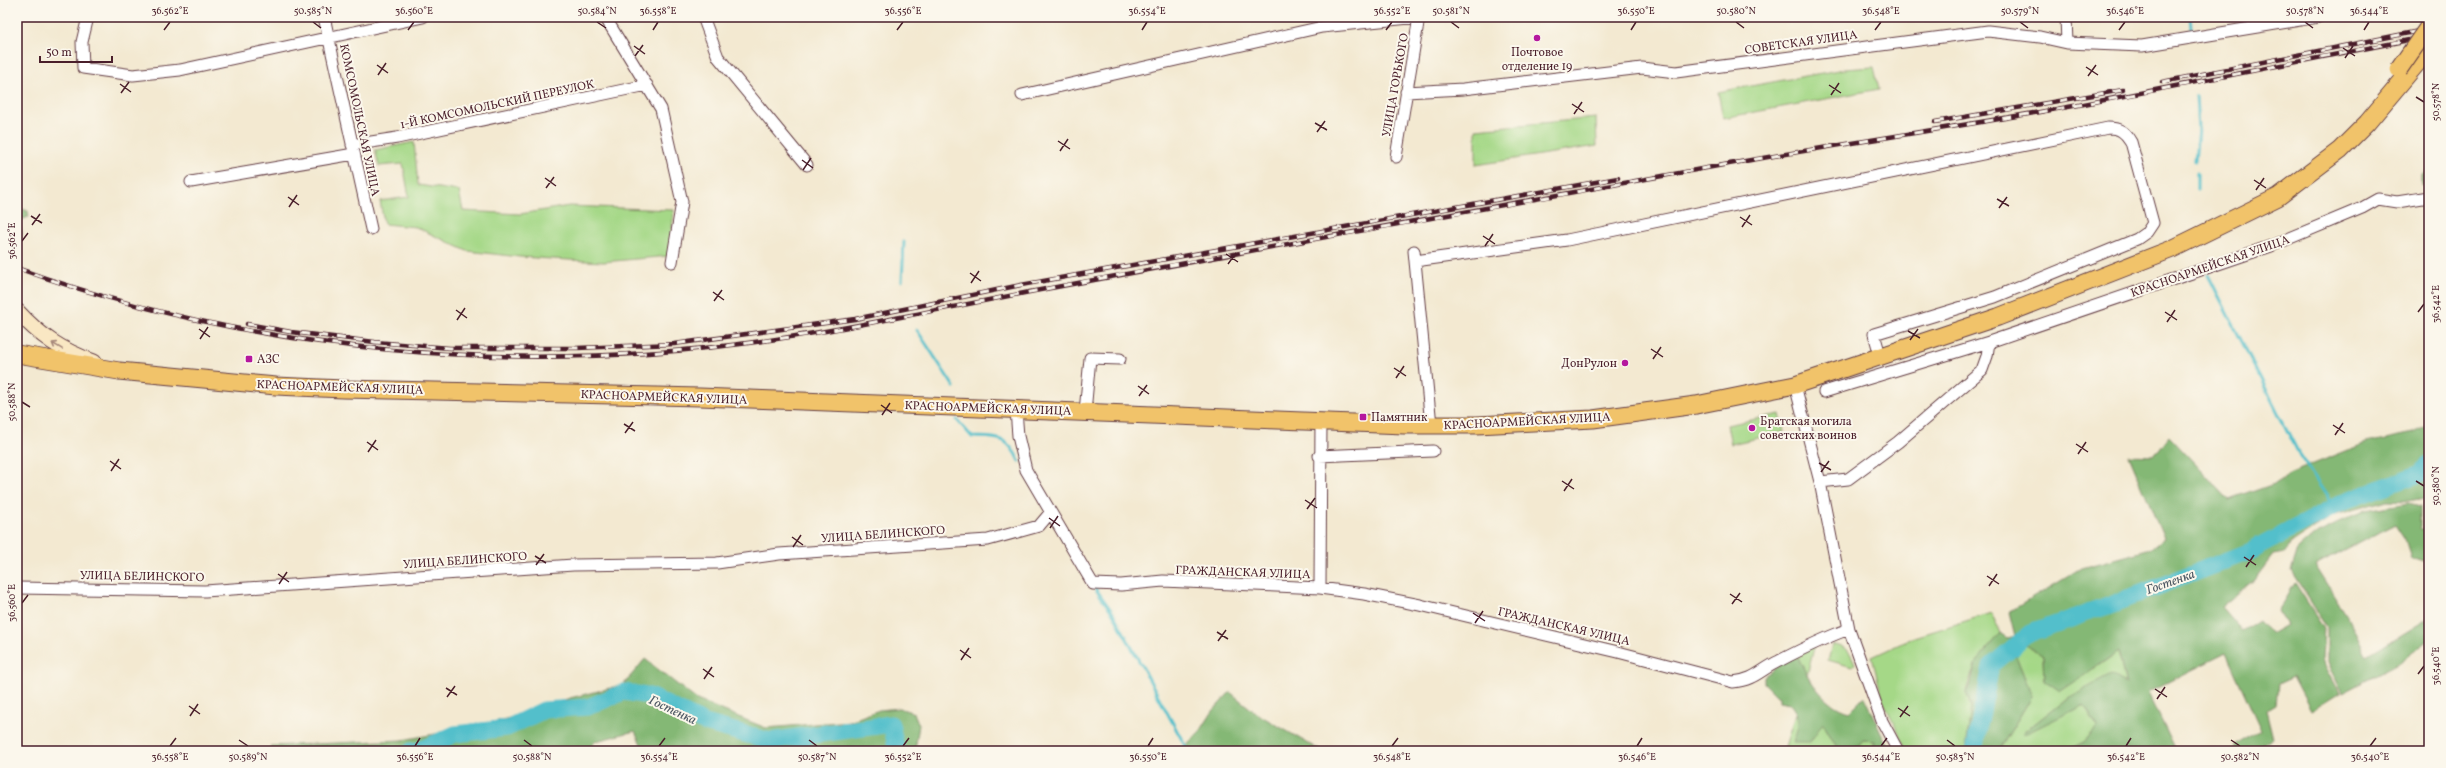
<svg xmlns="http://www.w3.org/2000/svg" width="2446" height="768" font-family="Vollkorn,serif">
	<rect width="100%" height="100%" fill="#fbf7ec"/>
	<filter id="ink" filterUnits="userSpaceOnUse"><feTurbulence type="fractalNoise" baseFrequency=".025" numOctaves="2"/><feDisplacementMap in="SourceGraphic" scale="8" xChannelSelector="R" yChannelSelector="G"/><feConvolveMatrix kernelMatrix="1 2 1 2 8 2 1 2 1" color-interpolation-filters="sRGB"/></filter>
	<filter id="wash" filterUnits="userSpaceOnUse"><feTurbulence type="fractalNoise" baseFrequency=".012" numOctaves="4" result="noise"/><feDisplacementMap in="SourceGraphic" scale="16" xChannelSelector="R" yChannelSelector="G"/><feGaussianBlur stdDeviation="0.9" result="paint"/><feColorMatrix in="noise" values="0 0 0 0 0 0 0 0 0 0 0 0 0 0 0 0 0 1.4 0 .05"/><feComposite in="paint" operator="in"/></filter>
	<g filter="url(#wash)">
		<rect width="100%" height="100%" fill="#f3e9d1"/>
		<path fill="#a5d887" stroke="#787c59" d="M1874 67 1879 89 1723 118 1718 92 1844 69Z
			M1596 118 1597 146 1476 165V129Z
			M414 142 418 185 459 191 463 211 520 214 569 206 674 210 669 256 603 262 520 257 467 251 416 227 384 224 380 201 409 197 403 164 379 166 375 150Z
			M1780 414 1784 432 1731 444 1727 425Z
			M1991 613 2001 633 1976 662 1966 691 1971 706 1966 751H1908L1883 701 1872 657 1915 637Z
			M2023 643 2043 657 2044 680 2095 668 2118 652 2126 685 2066 699 2023 733 2084 705 2097 728 2084 742 2065 751H2004L2001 747 2032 696 2014 651Z
			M1815 644 1807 676 1796 653Z
			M1832 644C1846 644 1851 653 1855 664L1852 667 1828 660Z
			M1796 711 1799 725 1823 723 1839 751H1784Z
			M1863 740 1875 741 1872 751H1853Z"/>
		<path fill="#84b874" stroke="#676c50" d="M2429 169V189L2422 185V174Z
			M17 207 28 211 29 217 18 221 22 232 21 240 17 241Z
			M2429 425V497L2409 501 2387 500 2332 516 2290 544 2285 553 2273 555 2255 579 2221 607 2242 631 2259 620 2271 634 2287 625 2278 611 2295 583 2324 628 2322 660 2340 693 2311 711 2293 677 2278 684 2276 705 2266 711 2273 739 2252 751H2237L2234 746 2261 730 2226 653 2148 692 2176 751H2065L2084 742 2097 728 2084 705 2023 735V733L2066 699 2111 675 2126 684 2118 652 2060 691 2044 680 2043 657 2023 643 2014 651 2032 696 2001 747 2004 751H1966L1971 706 1966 692 1970 685 1976 662 2001 633 2008 638 2015 636 2009 612 2082 568 2151 549 2164 538 2129 455 2154 456 2169 436 2229 500 2274 484 2291 473 2366 443 2414 433Z
			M2409 503 2420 506V529H2429V564L2411 558 2405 539 2395 524 2315 565 2349 619 2367 656 2429 618V640L2396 665 2342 693 2327 660V627L2291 571 2298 549 2314 535 2365 510Z
			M1796 653C1807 677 1823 705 1849 712L1864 697 1890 751H1872L1875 741 1863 740 1853 751H1839L1823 723 1810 742H1793C1799 727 1801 717 1790 704L1779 702V698L1764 683V676Z
			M645 659 697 700 766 728 850 721 879 710 899 708 914 713 919 725 915 751H644L635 731 596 741 586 751H271V746L402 740 474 727 521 715 570 698 623 685Z
			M1230 692 1256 713 1321 751H1179L1199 733 1213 711Z"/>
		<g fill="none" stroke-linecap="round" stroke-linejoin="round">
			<path stroke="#52bfcb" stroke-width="3" d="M2190 17 2191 28
				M2195 161 2198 129 2196 97
				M2197 173V190
				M2208 275 2300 456 2334 507
				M902 281 904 242
				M917 330 954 387
				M957 420 972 437C998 438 1007 435 1019 461
				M1095 588 1113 613 1188 751"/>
			<path stroke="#52bfcb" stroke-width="17" d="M411 751 420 750 455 734 507 728 544 710 588 707 624 692 649 696 705 723 770 741 891 724 897 751
				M1974 751 1991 666 2030 633 2105 607 2251 551 2347 500 2422 473 2429 463"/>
		</g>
	</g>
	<g filter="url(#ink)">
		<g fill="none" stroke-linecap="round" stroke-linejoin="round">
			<g stroke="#633d44" stroke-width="13">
				<path id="street" d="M88 17 82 42 83 68 133 75 180 70 423 17
					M324 17 371 229
					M605 17 661 109 682 202 672 262
					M703 17 718 57 807 165
					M2066 17 2067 43
					M1406 92 1463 89 1642 68 1676 72 1988 31 2040 37 2067 43 2142 46 2318 17
					M1022 95 1322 27 1419 17
					M352 145 397 138 647 85
					M1396 157 1419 17
					M191 182 354 154
					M1414 251 1431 425
					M1415 261 1567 240 2108 128C2120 128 2125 132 2131 142L2153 223 2147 232 2137 239 1995 297 1874 334 1880 355
					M1795 385 1820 482 1849 629 1882 721 1898 751
					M1824 392 1989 342
					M1016 410 1018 436 1026 470 1093 584 1121 585 1163 581 1320 588 1364 594 1420 605 1618 652 1733 682C1755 680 1760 670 1779 661 1802 649 1824 638 1849 629
					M1085 412 1090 358 1120 359
					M1319 456 1433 451
					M1820 482 1848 479 1898 442 1982 370 1987 356 1989 342 2271 246 2362 208 2378 199 2397 202 2429 197
					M17 588 205 591 573 565 717 563 779 554 988 540 1039 526 1050 513
					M1320 588 1321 420"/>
			</g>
			<g stroke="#633d44" stroke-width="17">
				<path id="secondary" d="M17 311C40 336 62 351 94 362"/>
			</g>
			<g stroke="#633d44" stroke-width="19">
				<path id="primary" d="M17 354 119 371 276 386 343 389 700 397 1404 425H1477L1593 419 1696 405 1795 385 1998 317 2172 249 2278 197 2340 150 2367 123 2429 49"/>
			</g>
			<use href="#street" stroke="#fff" stroke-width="11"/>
			<use href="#secondary" stroke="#f9e7c3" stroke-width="15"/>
			<use href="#primary" stroke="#f1c36a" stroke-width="17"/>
			<g stroke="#4a1f2b" stroke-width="4.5">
				<path id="rail" d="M2162 82 2429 29
					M1935 122 2123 90
					M17 268C254 354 521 376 770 340 835 331 899 317 963 305 1080 282 1197 260 1315 239 1460 214 1605 186 1751 160 1860 141 1970 125 2079 105 2196 83 2312 58 2429 36
					M247 324 291 332 375 342 450 348H577L674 344 855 319 1021 285 1618 178"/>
			</g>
			<use href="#rail" stroke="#fbf7ec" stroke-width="3" stroke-dasharray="9" stroke-linecap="butt"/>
			<g stroke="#633d44" stroke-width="19" stroke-linecap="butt">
				<path id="primary-bridge" d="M2399 69 2429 26"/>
			</g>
			<use href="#primary-bridge" stroke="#f1c36a" stroke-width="17"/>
		</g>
		<defs><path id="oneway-shaft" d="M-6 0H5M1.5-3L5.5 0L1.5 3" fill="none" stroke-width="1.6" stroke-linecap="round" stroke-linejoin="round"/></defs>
		<use stroke="#a28377" href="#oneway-shaft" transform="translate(57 346) rotate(-149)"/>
	</g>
	<path fill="none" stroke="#4a1f2b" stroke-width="1.5" d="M313 22 321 28M597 22 606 28M1451 22 1459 28M1736 22 1744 28M2020 22 2028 28M2305 22 2313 28M164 30 170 22M408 30 414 22M653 30 658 22M897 30 903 22M1142 30 1147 22M1386 30 1392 22M1631 30 1636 22M1875 30 1881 22M2119 30 2125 22M2364 30 2369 22M634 46 645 54M2343 48 2355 56M635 56 643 45M2345 58 2353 46M377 65 388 73M2086 67 2098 75M378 75 386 63M2088 76 2096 65M120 84 131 92M1829 85 1841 93M121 93 129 82M1831 95 1839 83M2416 97 2424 102M1572 104 1584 112M1574 114 1582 102M1315 123 1327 130M1317 132 1325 121M1058 141 1070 149M1060 151 1068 139M802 160 813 168M803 170 811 158M545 178 556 186M2254 180 2266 188M546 188 554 177M2256 190 2264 178M288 197 299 205M1997 199 2009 206M289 207 297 195M1999 208 2007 197M31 216 42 223M1740 217 1752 225M32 225 40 214M1742 227 1750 215M1483 236 1495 244M22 241 28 233M1485 246 1493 234M1226 254 1238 262M1228 264 1236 253M970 273 981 281M971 283 979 271M713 292 724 300M714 301 722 290M456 310 467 318M2165 312 2177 320M2418 312 2424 304M457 320 465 308M2167 322 2175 310M199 329 210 337M1908 331 1920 338M200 339 208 327M1910 340 1918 329M1651 349 1663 357M1653 359 1661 347M1394 368 1406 376M1396 378 1404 366M1138 386 1149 394M1139 396 1147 385M22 402 30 407M881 405 892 413M882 415 890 403M624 424 635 431M2333 425 2345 433M625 433 633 422M2335 435 2343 423M367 442 378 450M2076 444 2088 452M368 452 376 440M2078 454 2086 442M110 461 121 469M1819 463 1831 470M111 471 119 459M1821 472 1829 461M1562 481 1574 489M2416 481 2424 486M1564 491 1572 479M1305 500 1317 508M1307 509 1315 498M1049 518 1060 526M1050 528 1058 516M792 537 803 545M793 547 801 535M535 556 546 563M2244 557 2256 565M536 565 544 554M2246 567 2254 555M278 574 289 582M1987 576 1999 584M279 584 287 572M1989 586 1997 574M1730 594 1742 602M22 603 28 595M1732 604 1740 593M1473 613 1485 621M1475 623 1483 611M1217 632 1228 639M1218 641 1226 630M960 650 971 658M961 660 969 648M703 669 714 677M2418 674 2424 666M704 679 712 667M446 688 457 695M2155 689 2167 697M447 697 455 686M2157 699 2165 687M189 706 200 714M1898 708 1910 716M190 716 198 704M1900 717 1908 706M239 740 248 746M524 740 532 746M809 740 817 746M1947 740 1955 746M2231 740 2240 746M170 746 176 738M415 746 420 738M659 746 665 738M903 746 909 738M1148 746 1153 738M1392 746 1398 738M1637 746 1642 738M1881 746 1887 738M2126 746 2131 738M2370 746 2376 738"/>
	<g fill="#b5179e" stroke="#fbf7ec" stroke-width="1.5">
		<circle cx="1537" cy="38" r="4"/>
		<rect x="245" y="355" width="8" height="8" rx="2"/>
		<circle cx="1625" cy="363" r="4"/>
		<rect x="1359" y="413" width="8" height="8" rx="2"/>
		<circle cx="1752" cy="428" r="4"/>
	</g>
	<g text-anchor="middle" stroke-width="4" stroke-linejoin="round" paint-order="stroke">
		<g font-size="12" fill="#4a1f2b" stroke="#fbf7ec">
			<text transform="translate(1801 42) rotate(-8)" y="4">СОВЕТСКАЯ УЛИЦА</text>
			<text transform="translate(1395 85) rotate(-80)" y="4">УЛИЦА ГОРЬКОГО</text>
			<text transform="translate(497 104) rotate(-12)" y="4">1-Й КОМСОМОЛЬСКИЙ ПЕРЕУЛОК</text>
			<text transform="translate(360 120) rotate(78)" y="4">КОМСОМОЛЬСКАЯ УЛИЦА</text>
			<text transform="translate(2210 266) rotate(-19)" y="4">КРАСНОАРМЕЙСКАЯ УЛИЦА</text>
			<text transform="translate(340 387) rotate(2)" y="4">КРАСНОАРМЕЙСКАЯ УЛИЦА</text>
			<text transform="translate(664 397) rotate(2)" y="4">КРАСНОАРМЕЙСКАЯ УЛИЦА</text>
			<text transform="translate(988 408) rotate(2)" y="4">КРАСНОАРМЕЙСКАЯ УЛИЦА</text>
			<text transform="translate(1527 421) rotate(-3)" y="4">КРАСНОАРМЕЙСКАЯ УЛИЦА</text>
			<text transform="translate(883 534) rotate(-4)" y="4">УЛИЦА БЕЛИНСКОГО</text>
			<text transform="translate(465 560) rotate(-4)" y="4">УЛИЦА БЕЛИНСКОГО</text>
			<text transform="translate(1243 572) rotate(2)" y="4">ГРАЖДАНСКАЯ УЛИЦА</text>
			<text transform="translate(142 576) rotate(1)" y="4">УЛИЦА БЕЛИНСКОГО</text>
			<text transform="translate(1564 626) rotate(13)" y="4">ГРАЖДАНСКАЯ УЛИЦА</text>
		</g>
		<g font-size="12" fill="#4a1f2b" stroke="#fbf7ec" text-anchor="start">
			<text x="1537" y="56" text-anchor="middle">Почтовое<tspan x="1537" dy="14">отделение 19</tspan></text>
			<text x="257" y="363">АЗС</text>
			<text x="1617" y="367" text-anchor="end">ДонРулон</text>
			<text x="1371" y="421">Памятник</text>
			<text x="1760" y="425">Братская могила<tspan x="1760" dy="14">советских воинов</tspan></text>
		</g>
		<g font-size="13" font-style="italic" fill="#4d5763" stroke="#fbf7ec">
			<text transform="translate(2170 581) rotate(-20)" y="5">Гостенка</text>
			<text transform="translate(673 709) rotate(25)" y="5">Гостенка</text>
		</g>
	</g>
	<rect width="2446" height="768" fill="none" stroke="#fbf7ec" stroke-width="44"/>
	<path d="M40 56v6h72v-6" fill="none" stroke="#4a1f2b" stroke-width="2"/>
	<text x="46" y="56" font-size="12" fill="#4a1f2b" stroke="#fbf7ec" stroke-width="3" paint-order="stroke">50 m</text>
	<rect x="22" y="22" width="2402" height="724" fill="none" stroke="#4a1f2b" stroke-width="1.5"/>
	<g font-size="10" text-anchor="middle" fill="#4a1f2b">
		<text x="170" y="14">36.562°E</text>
		<text x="313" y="14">50.585°N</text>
		<text x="414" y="14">36.560°E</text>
		<text x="597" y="14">50.584°N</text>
		<text x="658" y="14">36.558°E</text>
		<text x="903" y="14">36.556°E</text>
		<text x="1147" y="14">36.554°E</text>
		<text x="1392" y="14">36.552°E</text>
		<text x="1451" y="14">50.581°N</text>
		<text x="1636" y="14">36.550°E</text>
		<text x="1736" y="14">50.580°N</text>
		<text x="1881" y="14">36.548°E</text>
		<text x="2020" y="14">50.579°N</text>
		<text x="2125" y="14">36.546°E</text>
		<text x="2305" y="14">50.578°N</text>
		<text x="2369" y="14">36.544°E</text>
		<text transform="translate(2435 102) rotate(-90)" y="4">50.578°N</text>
		<text transform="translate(11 241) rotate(-90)" y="4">36.562°E</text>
		<text transform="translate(2435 304) rotate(-90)" y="4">36.542°E</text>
		<text transform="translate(11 402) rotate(-90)" y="4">50.588°N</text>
		<text transform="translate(2435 486) rotate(-90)" y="4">50.580°N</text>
		<text transform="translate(11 603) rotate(-90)" y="4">36.560°E</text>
		<text transform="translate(2435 666) rotate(-90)" y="4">36.540°E</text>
		<text x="170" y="760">36.558°E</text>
		<text x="248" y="760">50.589°N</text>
		<text x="415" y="760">36.556°E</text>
		<text x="532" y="760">50.588°N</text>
		<text x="659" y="760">36.554°E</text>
		<text x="817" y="760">50.587°N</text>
		<text x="903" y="760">36.552°E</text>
		<text x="1148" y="760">36.550°E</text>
		<text x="1392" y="760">36.548°E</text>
		<text x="1637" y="760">36.546°E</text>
		<text x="1881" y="760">36.544°E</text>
		<text x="1955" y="760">50.583°N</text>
		<text x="2126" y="760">36.542°E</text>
		<text x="2240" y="760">50.582°N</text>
		<text x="2370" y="760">36.540°E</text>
	</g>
</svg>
